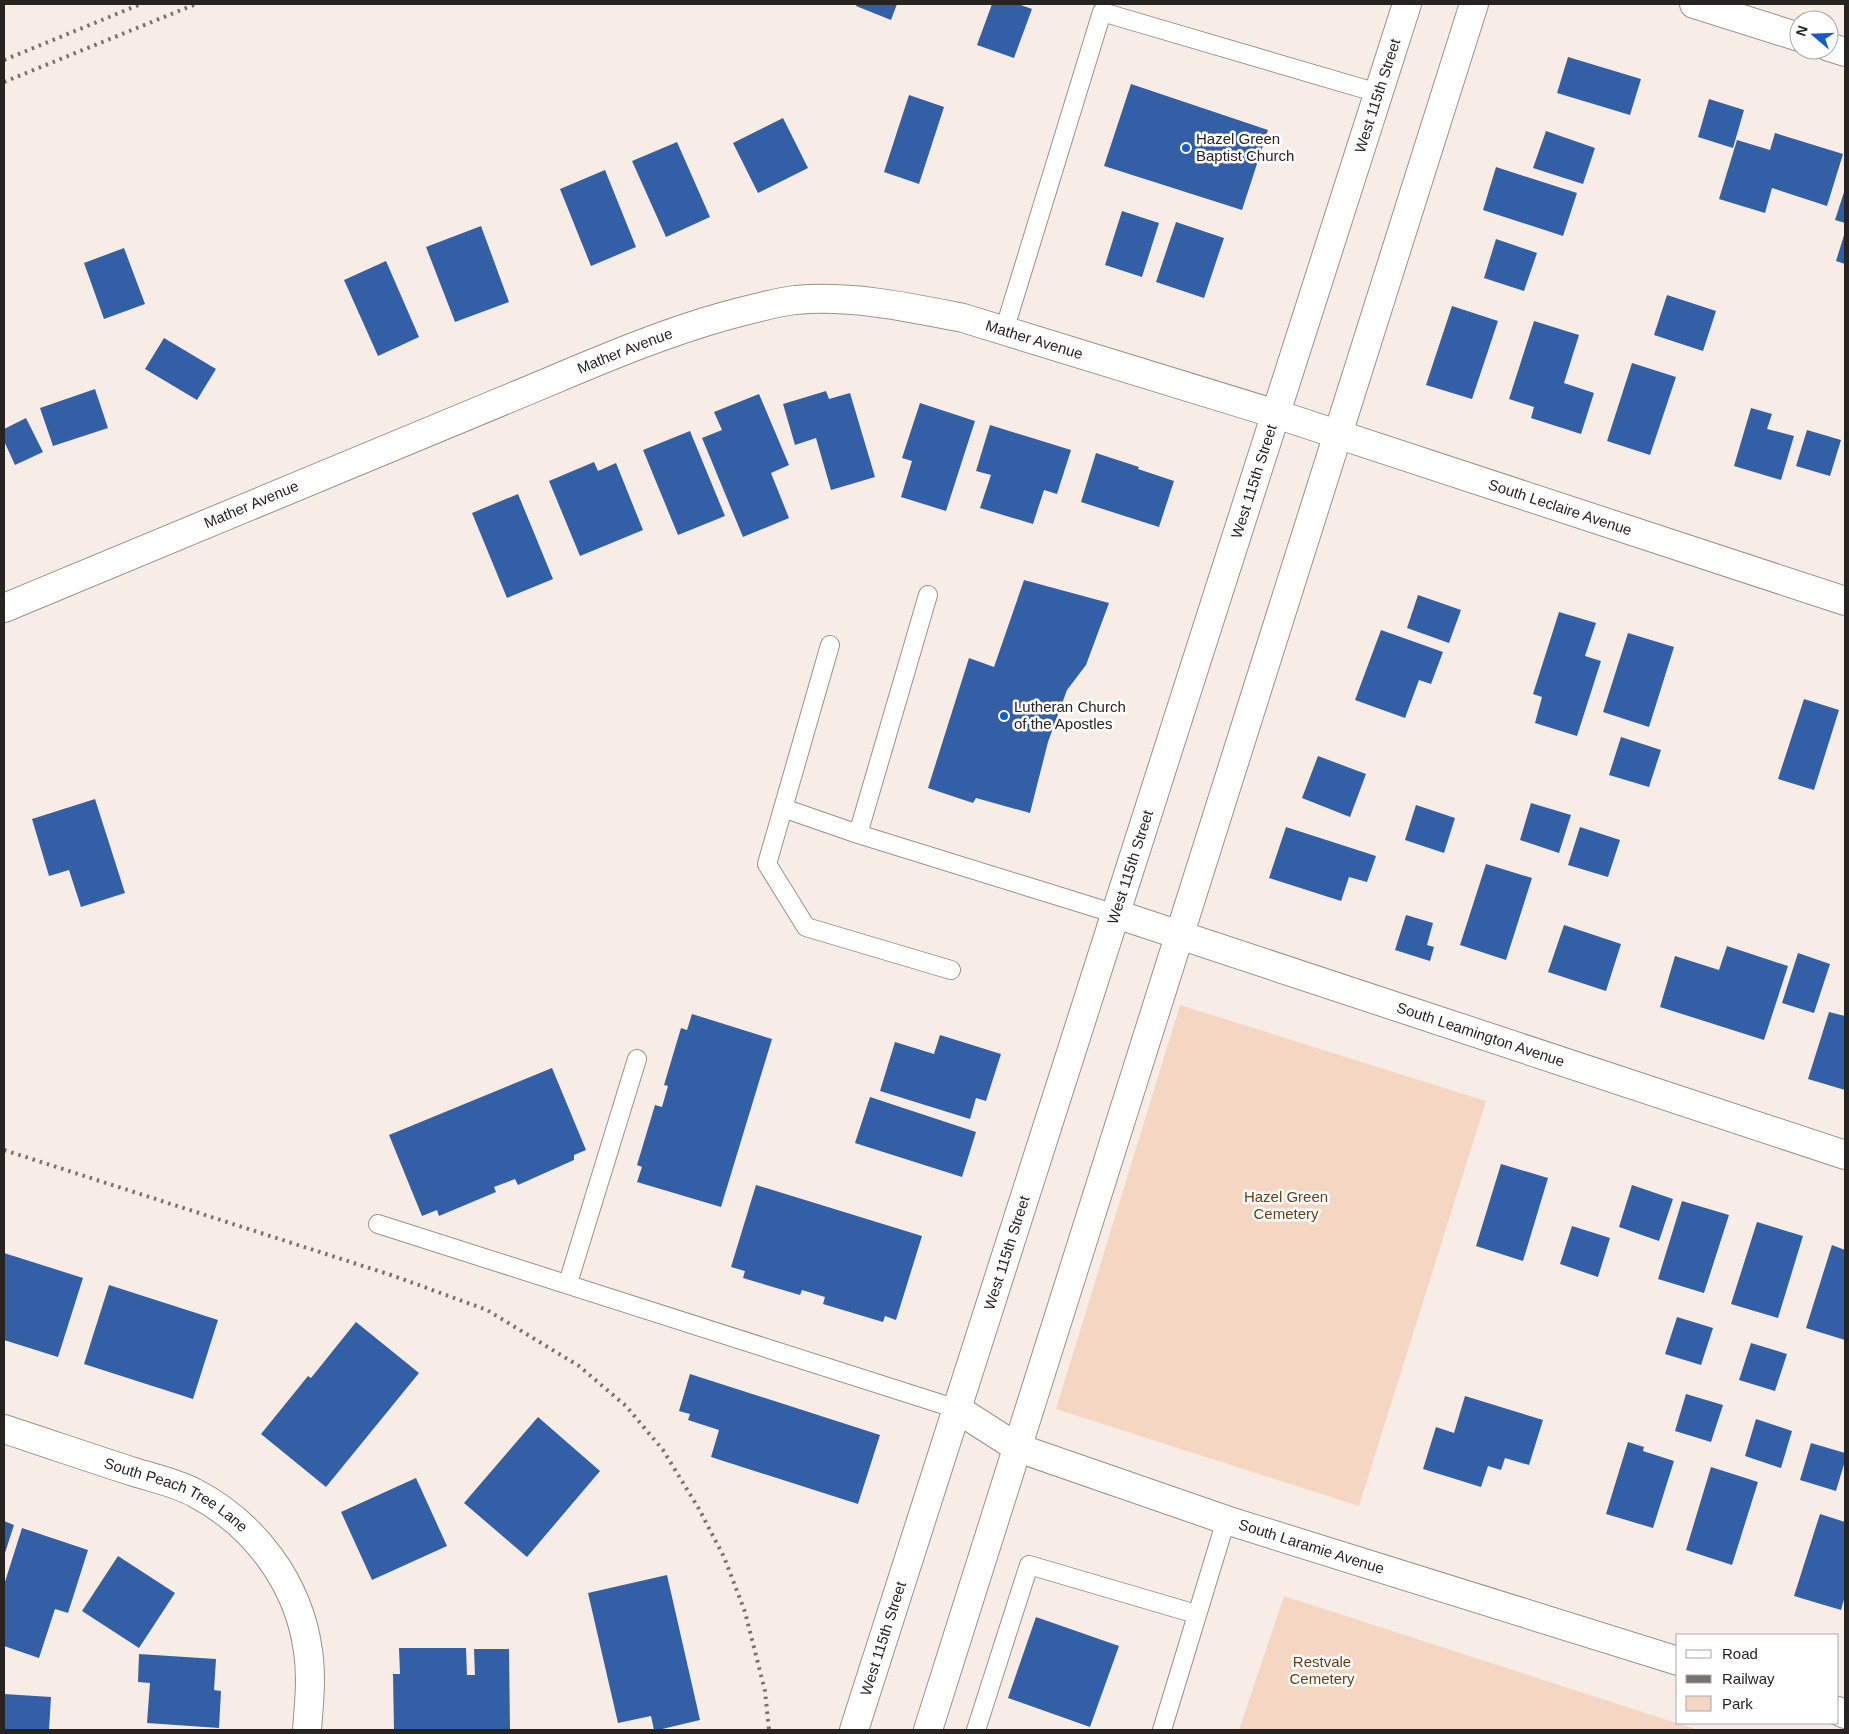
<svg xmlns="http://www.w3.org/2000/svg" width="1849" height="1734" font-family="Arial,sans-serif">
	<rect width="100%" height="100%" fill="#f8ede6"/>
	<path fill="#f5d6c2" d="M1180 1005 1486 1101 1359 1506 1056 1409Z
		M1284 1596 1698 1730H1239Z"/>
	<path fill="#335fa6" d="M857 4H897L891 20 856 6Z
		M992 4H1018L1032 9 1014 58 977 45Z
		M1568 57 1641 79 1630 115 1557 93Z
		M1131 84 1268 130 1242 210 1104 166Z
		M909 95 944 107 919 184 884 172Z
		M1709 99 1744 110 1733 148 1698 137Z
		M783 118 808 168 758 193 733 143Z
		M1546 131 1595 148 1583 184 1533 168Z
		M1775 133 1843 154 1827 206 1772 188 1765 213 1719 199 1737 140 1770 150Z
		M677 142 710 217 666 237 632 161Z
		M1496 167 1577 193 1563 236 1483 210Z
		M605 170 636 247 591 266 560 189Z
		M1845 189V223L1835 220Z
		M1122 211 1159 223 1142 277 1105 265Z
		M1176 222 1224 238 1204 298 1156 282Z
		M481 226 509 302 455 322 426 247Z
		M1845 232V264L1836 261Z
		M1496 239 1537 253 1524 291 1484 278Z
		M124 248 145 304 104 319 84 263Z
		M386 261 419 337 378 356 344 280Z
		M1667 295 1716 311 1703 351 1654 335Z
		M1452 306 1498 321 1472 399 1426 385Z
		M1534 321 1579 335 1564 383 1594 393 1581 434 1531 418 1534 407 1509 399Z
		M164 338 216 369 197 400 145 369Z
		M1632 363 1676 377 1650 455 1607 441Z
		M95 389 108 428 53 446 40 408Z
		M826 391 829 399 850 393 875 477 831 490 816 438 795 445 783 404Z
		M759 394 789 465 771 473 789 518 743 537 702 438 722 430 714 412Z
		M920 403 975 421 946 511 901 497 912 461 902 458Z
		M1751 408 1772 414 1767 429 1794 436 1781 480 1734 466Z
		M26 418 43 452 15 465 4 441V429Z
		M990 425 1071 450 1057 494 1044 490 1033 524 980 508 991 475 976 471Z
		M1807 430 1841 440 1830 476 1796 466Z
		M690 431 725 516 678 535 643 450Z
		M1096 453 1139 467 1138 469 1174 481 1159 527 1081 502Z
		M594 462 598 471 616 463 643 530 580 556 549 481Z
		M518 494 553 579 507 598 472 513Z
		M1024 580 1109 603 1086 665 1067 690 1048 742 1030 813 976 798 973 803 928 788 969 658 994 667Z
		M1418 595 1461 610 1449 643 1407 628Z
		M1559 612 1596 623 1585 656 1601 661 1577 736 1535 723 1542 697 1533 694Z
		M1381 630 1443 652 1431 684 1419 680 1405 718 1355 700Z
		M1628 633 1674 647 1649 727 1603 712Z
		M1804 699 1839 710 1814 790 1778 779Z
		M1621 737 1661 750 1649 787 1609 775Z
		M1318 756 1366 774 1350 817 1302 798Z
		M95 799 125 893 81 907 69 870 49 876 32 819Z
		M1531 803 1571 815 1559 853 1520 840Z
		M1416 805 1455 818 1444 853 1405 840Z
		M1286 827 1376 856 1367 882 1349 877 1341 901 1269 878Z
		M1580 827 1620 840 1608 877 1568 865Z
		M1486 864 1532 878 1506 960 1460 945Z
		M1406 915 1433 923 1427 945 1434 947 1430 961 1395 950Z
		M1564 925 1621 944 1606 991 1548 972Z
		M1727 946 1788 966 1764 1040 1660 1007 1675 956 1719 970Z
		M1798 953 1830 964 1814 1013 1782 1003Z
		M1829 1012 1845 1016V1090L1808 1079Z
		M692 1014 772 1039 721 1207 637 1182 642 1167 637 1165 655 1105 662 1107 668 1086 664 1085 681 1028 687 1030Z
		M940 1035 1001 1054 986 1101 976 1098 970 1119 880 1091 895 1042 934 1054Z
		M552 1068 586 1150 574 1155V1160L518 1185 515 1179 494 1187 496 1192 439 1216 437 1210 422 1216 389 1135Z
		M870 1097 976 1132 962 1177 855 1143Z
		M1501 1164 1548 1178 1523 1261 1476 1246Z
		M756 1185 922 1236 896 1320 885 1316 883 1322 823 1304 825 1297 802 1290 800 1295 743 1278 745 1271 731 1267Z
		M1632 1185 1673 1199 1659 1241 1619 1227Z
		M1682 1201 1729 1215 1704 1293 1658 1279Z
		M1757 1222 1803 1236 1778 1318 1731 1304Z
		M1572 1226 1610 1238 1598 1277 1560 1264Z
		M1832 1245 1845 1250V1340L1806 1328Z
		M4 1253 83 1278 58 1357 4 1340Z
		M109 1285 218 1320 193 1399 84 1364Z
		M1677 1317 1713 1328 1701 1365 1665 1354Z
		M356 1322 419 1373 326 1487 261 1434 308 1376 311 1378Z
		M1751 1343 1787 1354 1775 1391 1739 1380Z
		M690 1374 880 1435 858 1504 711 1457 719 1430 688 1420 690 1414 679 1411Z
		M1686 1394 1723 1405 1711 1442 1675 1431Z
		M1465 1396 1543 1420 1529 1465 1505 1458 1501 1470 1488 1466 1481 1487 1423 1469 1436 1427 1454 1433Z
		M538 1417 600 1471 527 1557 464 1503Z
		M1756 1419 1792 1431 1781 1468 1745 1456Z
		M1628 1442 1644 1447 1643 1451 1674 1461 1653 1528 1606 1514Z
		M1811 1443 1845 1453V1461L1836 1491 1800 1480Z
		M1711 1467 1758 1482 1732 1565 1686 1550Z
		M416 1478 447 1546 372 1580 341 1512Z
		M1820 1514 1845 1522V1596L1841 1610 1794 1596Z
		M4 1521 14 1525 4 1556Z
		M22 1528 88 1550 68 1613 55 1609 39 1658 4 1646V1585Z
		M118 1556 175 1593 139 1648 82 1611Z
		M667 1575 700 1720 658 1730H654L651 1716 618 1723 588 1593Z
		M1036 1617 1119 1646 1090 1727 1008 1698Z
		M399 1648H466L467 1675H475L474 1649H509L510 1730H394L393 1674H400Z
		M139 1654 216 1659 214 1690 221 1691 219 1728 147 1723 150 1683 138 1682Z
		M4 1694 51 1697 49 1730H4Z"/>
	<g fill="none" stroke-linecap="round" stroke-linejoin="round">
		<g stroke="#9b918b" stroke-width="20">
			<path id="lane" d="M1004 331 1102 12 1378 93
				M830 645 767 864 806 927 951 970
				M783 808 858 834 1116 914
				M858 834 928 595
				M378 1224 957 1409
				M568 1283 637 1059
				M976 1730 1029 1565 1196 1614
				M1162 1730 1226 1520"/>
		</g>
		<g stroke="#9b918b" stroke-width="30">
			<g id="street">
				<path d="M1694 4 1799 37"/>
				<path d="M1829 47 1845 52"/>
				<path id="s1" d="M4 608C171 538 338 468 505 400 578 370 650 337 725 316 748 310 772 303 795 300 852 295 908 307 963 318L1276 414 1845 601"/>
				<path id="s2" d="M1116 914 1845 1155"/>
				<path id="s3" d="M957 1409 1018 1448 1226 1520 1678 1661"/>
				<path id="s4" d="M4 1429C47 1443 90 1458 134 1472 153 1478 177 1483 195 1493 254 1524 299 1583 308 1651 312 1677 309 1704 307 1730"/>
				<path d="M1838 1711 1845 1714"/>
			</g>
		</g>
		<g stroke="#9b918b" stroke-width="30">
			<g id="secondary">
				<path id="s5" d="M854 1730 1407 4"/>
				<path d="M928 1730 1474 4"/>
			</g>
		</g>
		<use href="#lane" stroke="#fff" stroke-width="18"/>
		<use href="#street" stroke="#fff" stroke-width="28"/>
		<use href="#secondary" stroke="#fff" stroke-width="28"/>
		<path stroke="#78726d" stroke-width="4" stroke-dasharray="2.5 5" stroke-linecap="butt" d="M4 60 141 4
			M4 82 196 4
			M4 1150 394 1276 487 1310 579 1366 626 1406 663 1450 699 1509 724 1557 745 1612 765 1691 769 1730"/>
	</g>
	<g fill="#145dc8" stroke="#fff" stroke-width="2">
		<circle cx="1186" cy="148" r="5"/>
		<circle cx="1004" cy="716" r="5"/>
	</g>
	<g text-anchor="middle" stroke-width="5" stroke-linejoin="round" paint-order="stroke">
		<g font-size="15" fill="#272320" stroke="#fff">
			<text dy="5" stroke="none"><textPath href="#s5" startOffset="1716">West 115th Street</textPath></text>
			<text dy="5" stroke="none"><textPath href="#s1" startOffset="1094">Mather Avenue</textPath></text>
			<text dy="5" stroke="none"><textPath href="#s1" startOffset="672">Mather Avenue</textPath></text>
			<text dy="5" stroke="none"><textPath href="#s5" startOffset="1311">West 115th Street</textPath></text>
			<text dy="5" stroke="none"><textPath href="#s1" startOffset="268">Mather Avenue</textPath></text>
			<text dy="5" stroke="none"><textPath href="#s1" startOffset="1646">South Leclaire Avenue</textPath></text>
			<text dy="5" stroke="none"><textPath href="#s5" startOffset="906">West 115th Street</textPath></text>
			<text dy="5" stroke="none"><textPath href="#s2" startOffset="384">South Leamington Avenue</textPath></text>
			<text dy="5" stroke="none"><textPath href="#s5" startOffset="501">West 115th Street</textPath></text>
			<text dy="5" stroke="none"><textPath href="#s4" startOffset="185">South Peach Tree Lane</textPath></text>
			<text dy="5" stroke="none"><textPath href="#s3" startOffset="382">South Laramie Avenue</textPath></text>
			<text dy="5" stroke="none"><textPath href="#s5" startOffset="96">West 115th Street</textPath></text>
		</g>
		<g font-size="15" fill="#272320" stroke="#fff" text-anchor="start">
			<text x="1196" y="144">Hazel Green<tspan x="1196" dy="17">Baptist Church</tspan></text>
			<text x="1014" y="712">Lutheran Church<tspan x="1014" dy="17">of the Apostles</tspan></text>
		</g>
		<g font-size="15" fill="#6e3a0d" stroke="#fff">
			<text x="1286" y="1202">Hazel Green<tspan x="1286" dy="17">Cemetery</tspan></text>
			<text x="1322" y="1667">Restvale<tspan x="1322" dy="17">Cemetery</tspan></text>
		</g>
	</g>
	<rect width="1849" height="1734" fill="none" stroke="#272320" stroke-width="10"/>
	<rect x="1676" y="1634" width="162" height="90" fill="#ffffff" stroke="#a9a7a6"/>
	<rect x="1686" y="1650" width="25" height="8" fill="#ffffff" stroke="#a9a7a6"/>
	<text x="1722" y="1659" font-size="15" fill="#272320">Road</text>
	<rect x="1686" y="1675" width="25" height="8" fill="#78726d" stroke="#a9a7a6"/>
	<text x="1722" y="1684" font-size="15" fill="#272320">Railway</text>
	<rect x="1686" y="1696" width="25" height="15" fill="#f5d6c2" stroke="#a9a7a6"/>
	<text x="1722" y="1709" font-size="15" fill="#272320">Park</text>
	<g transform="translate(1814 35) rotate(289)"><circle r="24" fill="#ffffff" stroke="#a9a7a6"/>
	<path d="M0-4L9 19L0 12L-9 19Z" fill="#145dc8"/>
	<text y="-8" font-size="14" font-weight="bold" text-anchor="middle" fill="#272320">N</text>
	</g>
</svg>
